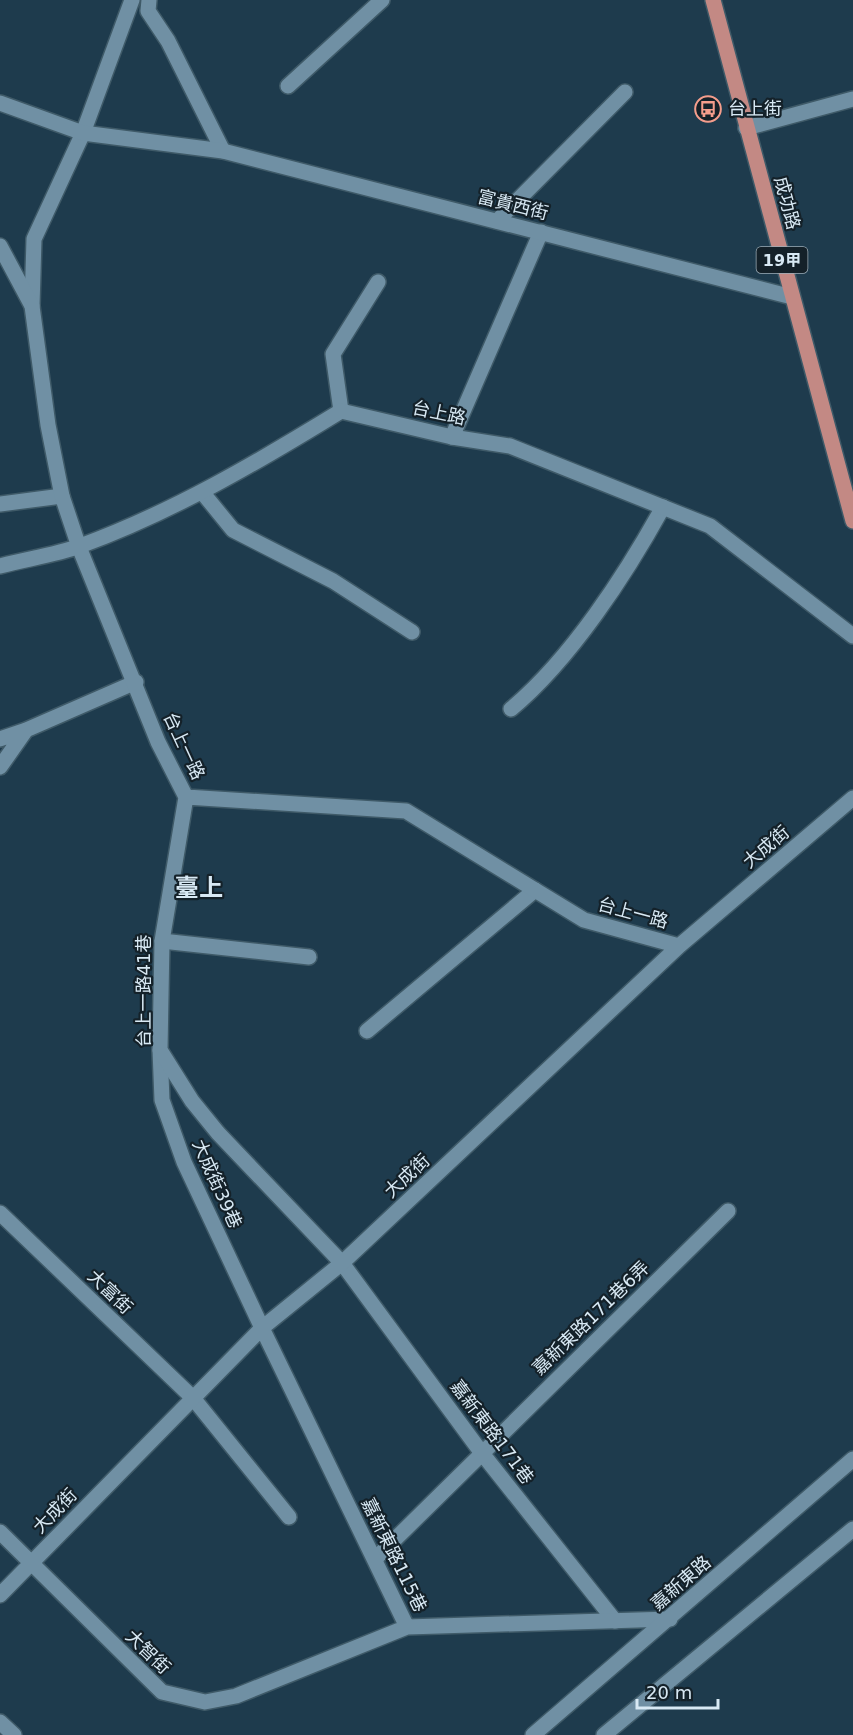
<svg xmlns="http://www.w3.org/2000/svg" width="853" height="1735" font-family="'DejaVu Sans','Noto Sans TC',sans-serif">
	<rect width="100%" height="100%" fill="#1e3b4d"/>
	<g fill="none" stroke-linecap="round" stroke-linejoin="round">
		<g stroke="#3f5a68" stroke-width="18">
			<path id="service" d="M149 0 148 11 168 41 223 151
				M288 86 382 0
				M746 128 853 99
				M497 221 625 92
				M32 306 34 239 83 133 132 0
				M341 411 333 354 378 282
				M452 437 541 232
				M202 492 233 530 333 581 412 632
				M0 504 62 496
				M511 709C571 659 626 574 663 507
				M0 739 26 730 136 682
				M0 767 26 730
				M162 941 309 957
				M367 1031 535 890
				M160 1050 162 1100 184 1162 262 1328
				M342 1263 481 1452 615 1621
				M193 1398 289 1517
				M375 1559 728 1211
				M0 1722 14 1735"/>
		</g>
		<g stroke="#3f5a68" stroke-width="18">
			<path id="minor" d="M0 103 83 133 223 151 792 297
				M0 246 32 306 48 425 62 496 79 547 158 742 186 797 406 811 584 920 679 946
				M0 566C26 559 55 555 80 546 173 512 258 462 341 411L452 437 510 446 710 526 853 636
				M186 797 162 941 160 1050 192 1101 218 1133 342 1263
				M0 1213 193 1398
				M262 1328 407 1627 670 1619
				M0 1532 162 1692 205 1702 236 1696 407 1627
				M0 1595 262 1328 342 1263 679 946 853 798"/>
		</g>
		<g stroke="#3f5a68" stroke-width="18">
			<path id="tertiary" d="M533 1735 853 1459
				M604 1735 853 1529"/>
		</g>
		<g stroke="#3f5a68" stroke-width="18">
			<path id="primary" d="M713 0 853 521"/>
		</g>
		<use href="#service" stroke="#7090a4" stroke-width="15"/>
		<use href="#minor" stroke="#7090a4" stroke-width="15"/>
		<use href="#tertiary" stroke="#7090a4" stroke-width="15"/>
		<use href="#primary" stroke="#c38984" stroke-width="15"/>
	</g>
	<defs>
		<g id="bus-ring" transform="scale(1.35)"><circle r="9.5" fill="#142129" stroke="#f49d8c" stroke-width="1.5"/><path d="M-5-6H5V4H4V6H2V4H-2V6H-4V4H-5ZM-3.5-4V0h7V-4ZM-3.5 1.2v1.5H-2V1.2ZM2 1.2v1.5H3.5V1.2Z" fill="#f49d8c"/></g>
	</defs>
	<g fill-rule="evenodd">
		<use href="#bus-ring" x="708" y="109"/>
	</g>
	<g text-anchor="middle" stroke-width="4.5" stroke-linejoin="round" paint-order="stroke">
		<rect fill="#142129" stroke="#9dadb7" stroke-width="1.5" x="756.5" y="247" width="51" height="26" rx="4.5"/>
		<g font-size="16" font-weight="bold" fill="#d8e9f4">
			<text x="782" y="266">19甲</text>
		</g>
		<g font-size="18" fill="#d8e9f4" stroke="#142129" text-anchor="start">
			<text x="728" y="115">台上街</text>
		</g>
		<g font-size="18" fill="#d8e9f4" stroke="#142129">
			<text transform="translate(787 203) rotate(75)" y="6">成功路</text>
			<text transform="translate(513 205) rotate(14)" y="6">富貴西街</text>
			<text transform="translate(439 413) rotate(12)" y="6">台上路</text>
			<text transform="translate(184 746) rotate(65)" y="6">台上一路</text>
			<text transform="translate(766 847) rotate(-40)" y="6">大成街</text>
			<text transform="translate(633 913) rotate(15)" y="6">台上一路</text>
			<text transform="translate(144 991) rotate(-90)" y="6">台上一路41巷</text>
			<text transform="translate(407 1176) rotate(-43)" y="6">大成街</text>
			<text transform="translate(217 1184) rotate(66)" y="6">大成街39巷</text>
			<text transform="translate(110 1292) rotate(44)" y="6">大富街</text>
			<text transform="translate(591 1318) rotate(-44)" y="6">嘉新東路171巷6弄</text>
			<text transform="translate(492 1432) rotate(53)" y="6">嘉新東路171巷</text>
			<text transform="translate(55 1511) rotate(-46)" y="6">大成街</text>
			<text transform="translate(394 1555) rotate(64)" y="6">嘉新東路115巷</text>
			<text transform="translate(681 1583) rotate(-41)" y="6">嘉新東路</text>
			<text transform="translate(148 1652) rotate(44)" y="6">大智街</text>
		</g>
		<g font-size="24" font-weight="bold" fill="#d8e9f4" stroke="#142129">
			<text x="199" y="896">臺上</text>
		</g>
	</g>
	<path d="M637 1699v9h81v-9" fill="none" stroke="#d8e9f4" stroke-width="3"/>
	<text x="646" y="1699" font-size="18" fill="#d8e9f4" stroke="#142129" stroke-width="4.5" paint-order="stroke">20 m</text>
</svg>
